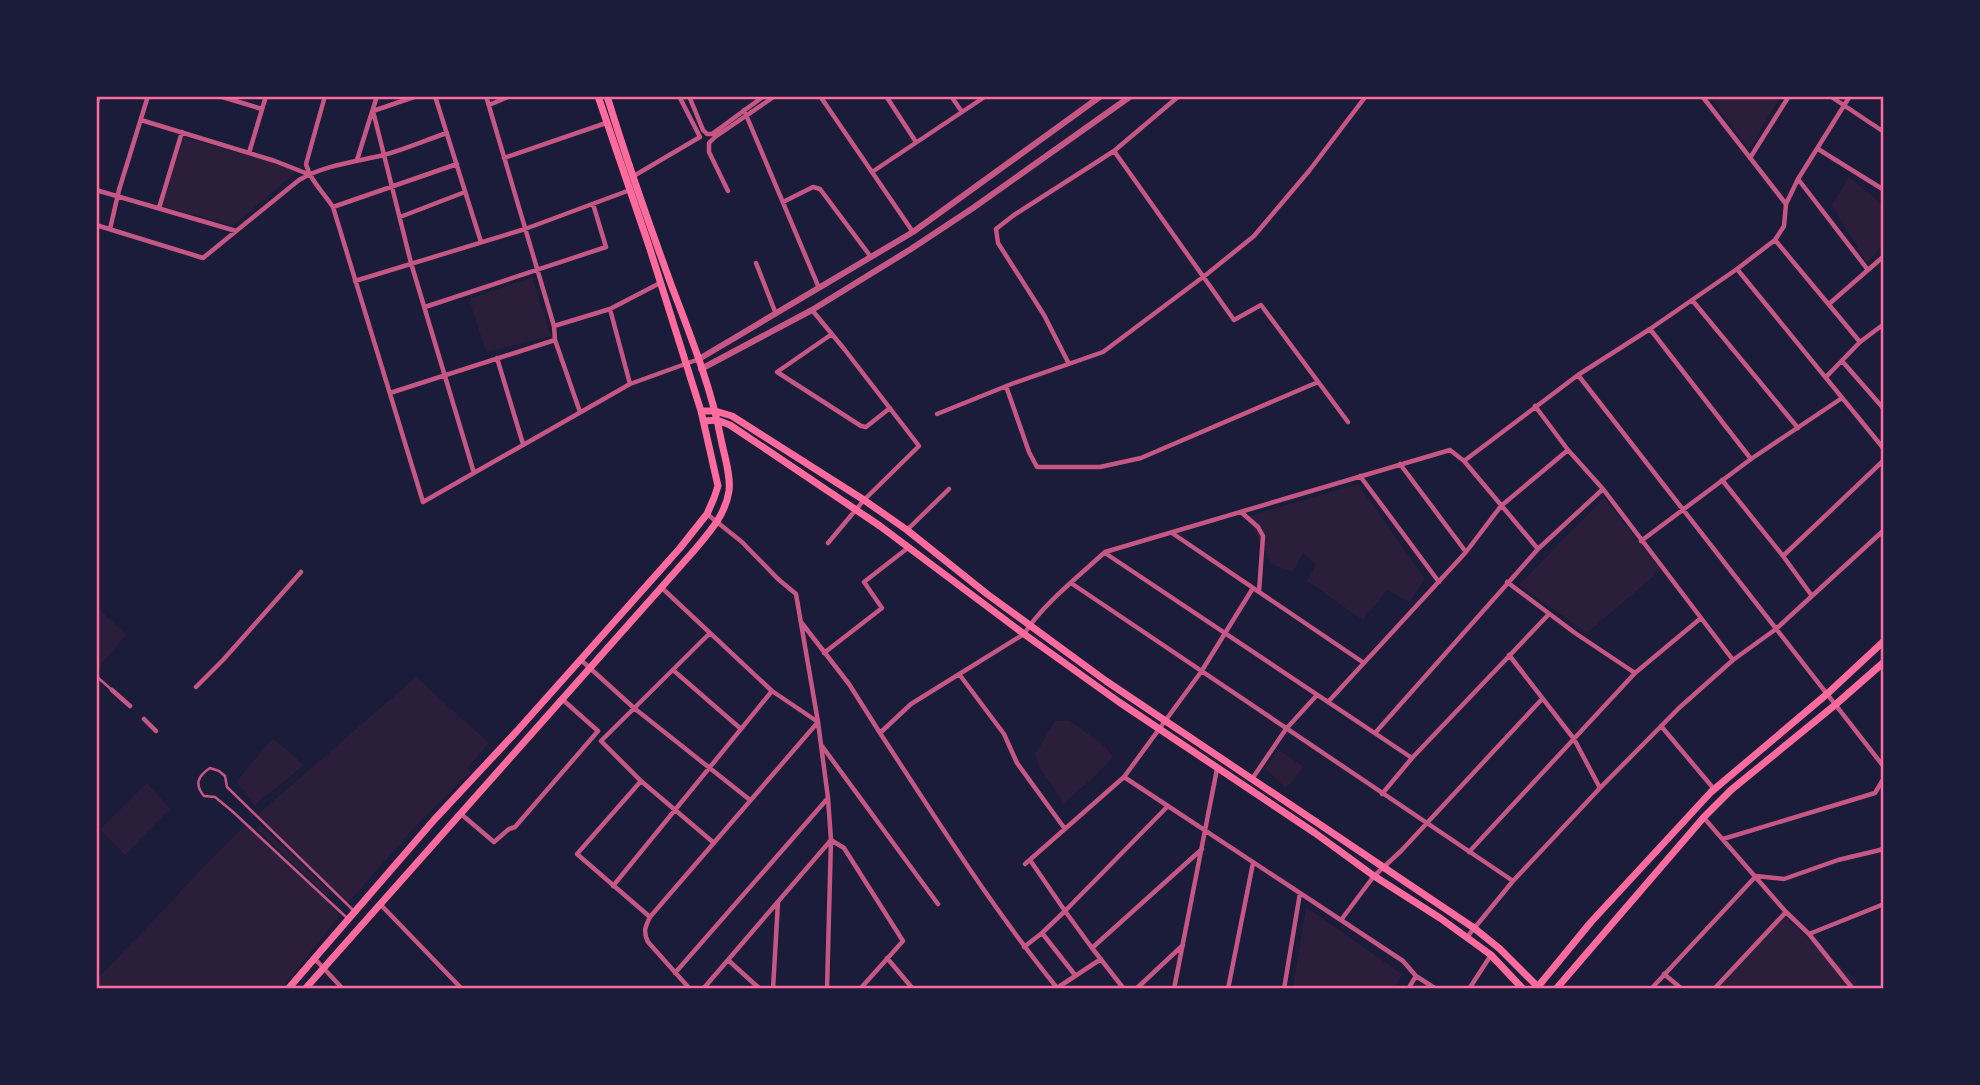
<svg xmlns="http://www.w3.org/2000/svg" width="1980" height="1085" font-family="Ubuntu,sans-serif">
	<rect width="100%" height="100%" fill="#1b1b3a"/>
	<path fill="#2a1e3b" d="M1709 96H1781L1749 149Z
		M184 137 298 170 233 226 162 206Z
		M1849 177 1884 206V243L1867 263 1832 205Z
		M532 277 551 336 486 352 469 299Z
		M1358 484 1425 579 1410 602 1387 590 1363 620 1307 581 1316 564 1303 553 1293 572 1273 565 1246 517Z
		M1604 498 1661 570 1587 633 1519 585Z
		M96 606 126 635 98 668 96 666Z
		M416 677 489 743 467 768 471 772 423 818 347 904 256 816Z
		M1055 721H1070L1106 747 1113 757 1092 779 1064 803 1039 767 1035 754Z
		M273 738 304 765 255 805 236 782Z
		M1278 749 1304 767 1286 788 1265 769Z
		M147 783 170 809 125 855 100 829Z
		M246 824 341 913 282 989H96V980C147 928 195 875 246 824Z
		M260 825 330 891 327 896 257 829Z
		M1306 907 1402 974 1394 989H1293Z
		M1782 915 1857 981 1850 989H1717Z"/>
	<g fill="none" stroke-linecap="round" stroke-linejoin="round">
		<path stroke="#c65784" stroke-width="2.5" d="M96 676 112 690
			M346 917 232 811 215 797 204 796C194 784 198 776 210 768L219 771 225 776 227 787 353 910"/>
		<path stroke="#c65784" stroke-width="4.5" d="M219 96 262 109
			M325 96 306 164C310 180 324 193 333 207L423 502 630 384 699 359
			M417 96 373 111 411 263 474 473
			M435 96 481 242
			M486 96 554 326 555 340 580 412
			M689 96 703 130 707 134H712L764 96
			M820 96 913 232
			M886 96 916 142
			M951 96 962 112
			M1702 96 1786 204
			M1830 96 1884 132
			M96 105 99 96
			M489 105 510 96
			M744 110 819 288
			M141 120 275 161 308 174
			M1818 149 1884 190
			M1114 151 1234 320 1261 305 1348 422
			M249 153 266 96
			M504 158 606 123
			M1750 158 1789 96
			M357 160 377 96
			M872 172 986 96
			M632 177 700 137 679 96
			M1798 179 1868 270
			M96 190 236 231
			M728 191 709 152V143L715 137 775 96
			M783 202 813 187 820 189 871 257
			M333 207 457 164
			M159 208 182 132
			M400 217 465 192
			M96 225 203 258 299 180C324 165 355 162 384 155 405 149 426 140 447 133
			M110 229 119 190 148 96
			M1775 240 1860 342
			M756 263 776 314
			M1737 269 1884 449
			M355 281 525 229 630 190
			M1692 300 1798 428
			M1829 304 1884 256
			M425 307 606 247 593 204
			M610 309 630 384
			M812 310 845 350 919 446 864 500 828 543
			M554 326 610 309 660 283
			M1650 329 1751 459
			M832 334 777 372 861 426 866 427 890 408
			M497 358 523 444
			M1842 361 1884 409
			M1069 364 1044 315 998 243 996 229 1014 215 1114 151 1179 96
			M1578 375 1884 767
			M1826 377 1860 342 1884 324
			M1006 386 1029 452 1037 467H1100L1141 458 1318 382
			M390 393 555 340
			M1535 406 1568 450 1603 489 1733 660
			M937 414 1014 383 1103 352 1207 274 1254 236 1309 171 1366 96
			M1464 461 1578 375 1650 329 1737 269 1775 240 1784 226 1786 204 1798 179 1850 96
			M1400 464 1466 552
			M1360 476 1439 582
			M1722 480 1783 556 1812 596
			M1241 512 1258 527 1263 536 1259 592
			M707 514 742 542 778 579 796 594 818 722 828 798 831 840 827 989
			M907 530 949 489
			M1172 533 1364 663
			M1641 541 1751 459 1842 398
			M1105 553 1412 758
			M1783 556 1884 460
			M1507 582 1575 633 1635 673
			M1071 583 1513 881
			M662 588 772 691 818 722 650 917C645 927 643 932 648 942L690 989
			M801 622 849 684 880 733 911 704 1024 634C1042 605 1079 576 1105 552L1450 450 1464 461 1538 549
			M710 633 601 741 641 781 714 843
			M824 653 882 608 864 582 909 547
			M1509 655 1574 739 1600 788
			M581 660 634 708 750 800
			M673 670 741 729
			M959 674 1004 734 1017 763 1065 829
			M196 687 223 660 301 572
			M112 690 130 706
			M1328 702 1466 552 1501 506 1568 450
			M144 719 156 731
			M1661 726 1714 789
			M880 733C937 820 992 908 1058 989
			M1375 733 1538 549 1603 489
			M822 746 938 904
			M1124 777 1403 961 1416 976 1436 989
			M1252 779 1286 729 1317 695
			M641 781 577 854 650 917
			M1382 794 1412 758 1549 614
			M461 814 494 842 509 829 515 827 598 731 563 700
			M1704 818 1786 912 1809 934 1884 904
			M1723 839 1875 793 1884 778
			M1469 852 1635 673 1701 618
			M1025 864 1124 777 1201 672 1253 588
			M613 886 772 691
			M381 905 462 989
			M1341 920 1374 876 1401 851 1542 699
			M1042 933 1075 975
			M1809 934 1853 989
			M1467 937 1513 881 1600 788 1679 708 1733 660 1776 629 1884 530
			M1024 947 1042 933 1065 911 1030 860
			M1092 948 1065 911 1168 806
			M887 958 913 989
			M315 959 343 989
			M728 960 760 989
			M675 973 828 798
			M1664 974 1682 989
			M1057 988 1101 959
			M703 989 831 840 844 848 903 941 860 989
			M773 989 778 902
			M1124 989 1092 948 1202 849
			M1136 989 1183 945
			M1174 989 1217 769
			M1228 989 1253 863
			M1284 989 1300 893
			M1408 989 1416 976
			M1469 989 1491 955
			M1651 989 1756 876 1784 879 1838 860 1884 849
			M1714 989 1786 912"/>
		<path stroke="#c65784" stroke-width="6" d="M699 359 913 232 1101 96
			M701 369 812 310 911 249 973 208 1131 96"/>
		<path stroke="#ff6b9d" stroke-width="7" d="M701 411H715L732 416 864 500 907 530 987 594 1106 681 1474 928 1500 949 1540 989
			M704 421 717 420 730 425 880 526 1024 634 1119 702 1315 833 1374 876 1440 918 1491 955 1523 989
			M288 989 434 820 517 731 680 548 707 514 714 498 718 486 701 411 649 246 598 96
			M305 989 691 554C707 535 725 517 729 491 731 475 724 455 721 439 711 387 691 337 672 287 649 224 627 161 607 96"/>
		<path stroke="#ff6b9d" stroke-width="7" d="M1536 989 1591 922 1711 792 1827 694 1884 641
			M1556 989 1704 817 1731 790 1835 705 1884 662"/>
	</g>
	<rect width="1980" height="1085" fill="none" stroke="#1b1b3a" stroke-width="196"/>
	<rect x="98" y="98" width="1784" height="889" fill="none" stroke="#ff6b9d" stroke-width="2.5"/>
</svg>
